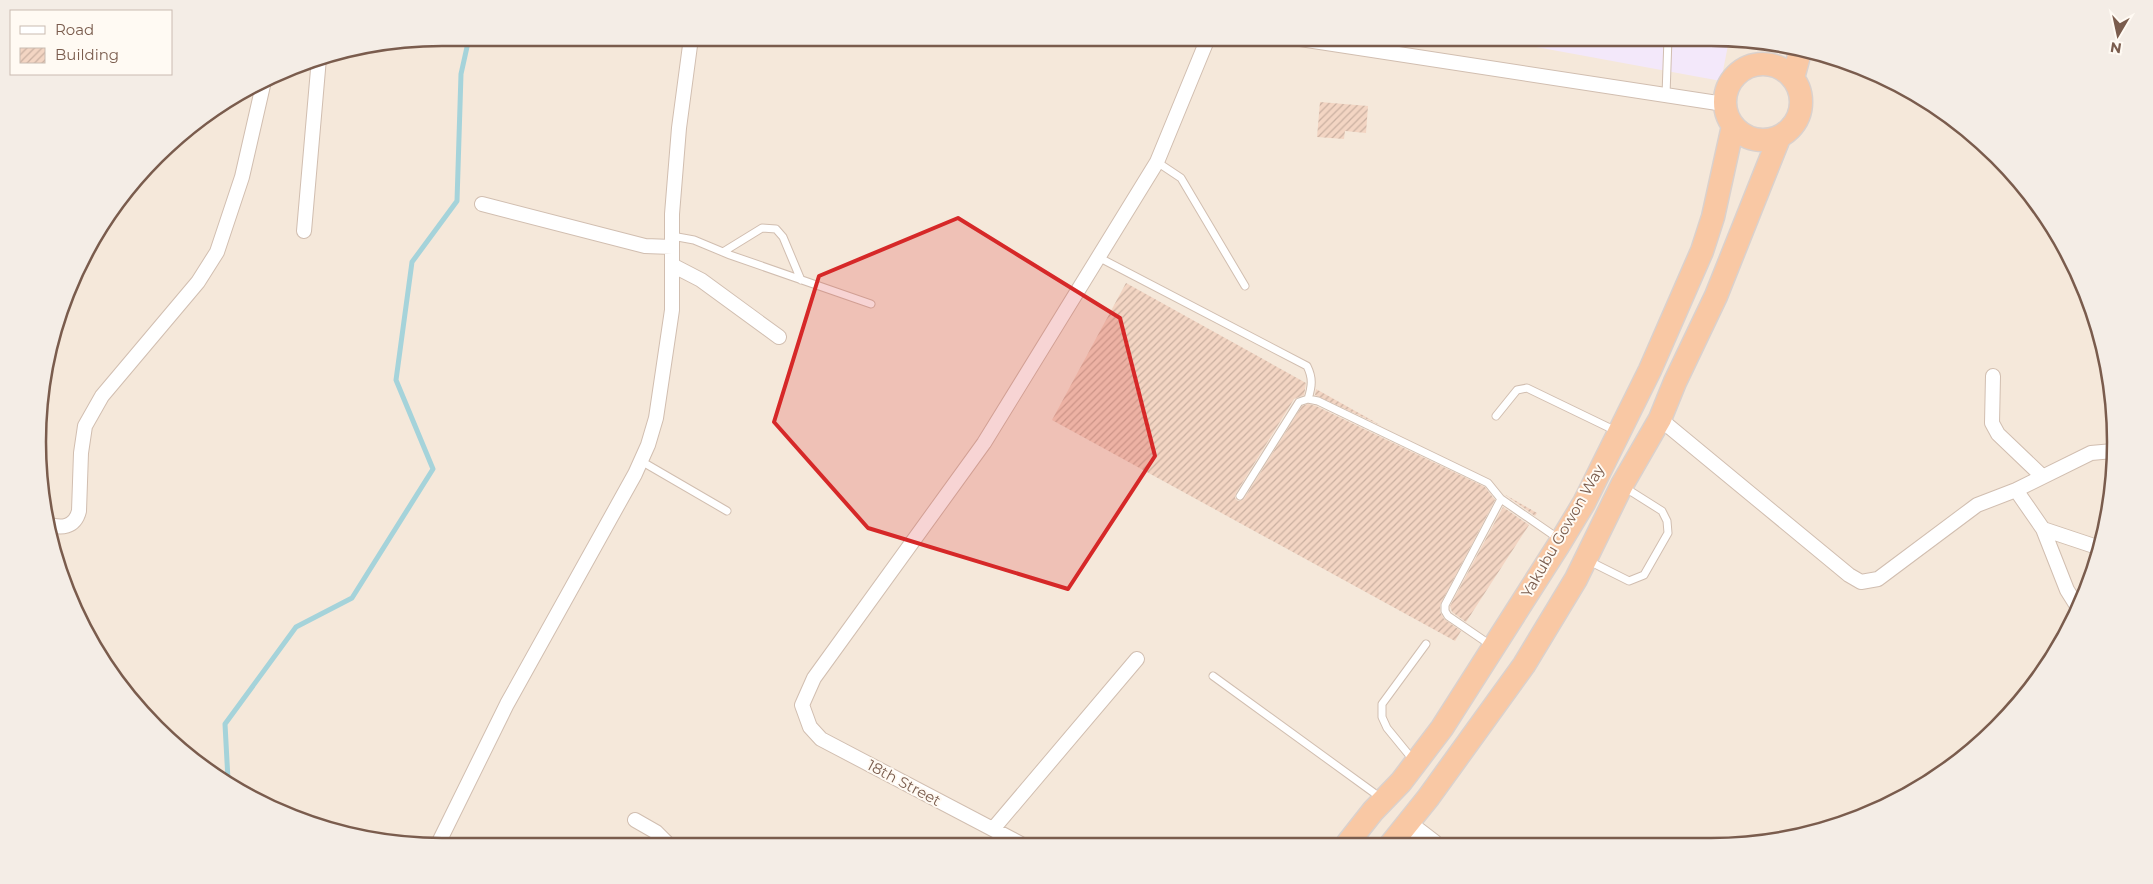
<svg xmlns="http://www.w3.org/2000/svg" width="2153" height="884" font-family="Montserrat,sans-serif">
	<defs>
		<pattern id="building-hatch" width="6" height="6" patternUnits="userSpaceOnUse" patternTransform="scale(1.25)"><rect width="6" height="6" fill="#f3d5c3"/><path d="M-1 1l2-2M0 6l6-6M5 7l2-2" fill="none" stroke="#cab0a1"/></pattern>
	</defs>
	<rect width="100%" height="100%" fill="#fdf6ec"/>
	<path fill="#f5e8da" d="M442 38H1711L1841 59 1913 92 1977 138 2032 196 2074 263 2102 337 2115 415 2112 495 2094 572 2047 666 1977 746 1890 805 1764 843 442 846 312 825 196 763 138 708 92 644 45 521 41 389 59 312 92 240 176 138 240 92 312 59Z"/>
	<path fill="#f3e8fa" d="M1487 38H1711L1729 40 1721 81Z"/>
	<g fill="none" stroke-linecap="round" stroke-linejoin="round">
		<path stroke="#a5d3da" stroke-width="5" d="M228 780 225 724 296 627 352 598 433 469 396 380 412 262 457 201 461 74 469 38"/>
	</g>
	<path fill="url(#building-hatch)" d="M1320 102 1368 106 1366 133 1345 131 1344 139 1317 137Z
		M1126 283 1306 383 1304 395 1294 399 1236 493 1235 498 1238 501 1244 499 1302 406 1308 404 1316 406 1485 487 1495 500 1440 605V612L1444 619 1461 631 1455 641 1052 420Z
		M1316 389 1382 426 1315 395Z
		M1504 494 1537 513 1535 516Z
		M1503 507 1529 525 1466 622 1452 612 1450 606Z"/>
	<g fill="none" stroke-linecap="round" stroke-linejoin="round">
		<g stroke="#d1beb0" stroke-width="9">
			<path id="service" d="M1666 95 1668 38
				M1157 162 1181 178 1245 286
				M672 236 694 240 730 255 871 304
				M723 252 762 228 776 229 783 237 801 280
				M1098 257 1307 366C1313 378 1312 386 1308 399
				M1496 416 1517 390 1527 388 1616 431
				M641 461 727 511
				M1240 496 1299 402 1308 399 1318 401 1488 483 1501 499 1559 539
				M1589 561 1629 581 1644 575 1668 533 1667 521 1662 511 1624 487
				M1492 646 1448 616 1445 611V605L1501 499
				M1213 676 1381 798
				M1414 761 1387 728 1382 717V704L1426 644"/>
		</g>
		<g stroke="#d1beb0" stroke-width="16">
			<path id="minor" d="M1294 38 1724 104
				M482 204 645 246 672 247
				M304 231 319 58
				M672 265 701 280 779 337
				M1993 376 1992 423 1998 434 2042 476
				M1660 419 1849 575 1861 582 1878 579 1977 505 2016 490 2091 453 2113 451
				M2016 490 2043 529 2100 548
				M46 523C61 530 75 527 79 511L81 453 85 426 102 396 198 282 217 252 242 177 264 81
				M2043 529 2067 590 2077 606
				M635 820 656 832 670 846
				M993 829 1137 659
				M1023 845 821 739 810 727 802 705 814 678 984 443 1157 162 1208 38
				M437 846 507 704 635 474 648 445 656 418 672 310V214L679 128 691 38"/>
		</g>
		<g stroke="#d1beb0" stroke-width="20">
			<path id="tertiary" d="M1408 824 1434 844"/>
		</g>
		<g stroke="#dad1cd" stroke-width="25">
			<path id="trunk" d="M1725 102a38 38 0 1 1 76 0a38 38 0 1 1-76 0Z
				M1793 78 1800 52
				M1347 844 1373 811 1401 782 1442 728 1558 546 1584 503 1650 370 1702 251 1713 217 1733 126
				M1391 844 1428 798 1524 665 1576 579 1622 485 1660 419 1675 382 1716 296 1779 138"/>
		</g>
		<use href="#service" stroke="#fff" stroke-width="7"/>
		<use href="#minor" stroke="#fff" stroke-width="14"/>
		<use href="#tertiary" stroke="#fff" stroke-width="18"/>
		<use href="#trunk" stroke="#f9c8a4" stroke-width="22"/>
	</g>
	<path fill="#d62828" fill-opacity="0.2" stroke="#d62828" stroke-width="4" stroke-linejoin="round" d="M958 218 1120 318 1155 456 1068 589 868 528 774 422 819 276Z"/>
	<g text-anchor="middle" stroke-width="4" stroke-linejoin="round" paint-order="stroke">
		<g font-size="15" fill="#7a5c4d" stroke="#fffaf3">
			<text transform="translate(1563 531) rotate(-60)" y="5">Yakubu Gowon Way</text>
			<text transform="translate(904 783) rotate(28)" y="5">18th Street</text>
		</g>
	</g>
	<path d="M0 0H2153V884H0ZM442 46H1711A396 396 0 0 1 2107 442V442A396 396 0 0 1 1711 838H442A396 396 0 0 1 46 442V442A396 396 0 0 1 442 46Z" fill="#f4ede6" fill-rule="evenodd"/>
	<path fill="none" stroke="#7a5c4d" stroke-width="2.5" d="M442 46H1711A396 396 0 0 1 2107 442V442A396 396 0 0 1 1711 838H442A396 396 0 0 1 46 442V442A396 396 0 0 1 442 46Z"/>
	<rect x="10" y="10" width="162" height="65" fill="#fffaf3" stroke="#cabbb1"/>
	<rect x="20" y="26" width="25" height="8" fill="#ffffff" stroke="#cabbb1"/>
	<text x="55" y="35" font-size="15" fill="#7a5c4d">Road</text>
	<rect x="20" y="48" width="25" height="15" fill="url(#building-hatch)" stroke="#cabbb1"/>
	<text x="55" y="60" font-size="15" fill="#7a5c4d">Building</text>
	<g transform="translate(2118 35) rotate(189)" stroke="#fffaf3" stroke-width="4" paint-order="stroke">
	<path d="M0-4L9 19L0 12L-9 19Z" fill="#7a5c4d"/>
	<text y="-8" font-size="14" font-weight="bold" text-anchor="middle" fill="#7a5c4d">N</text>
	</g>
</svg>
